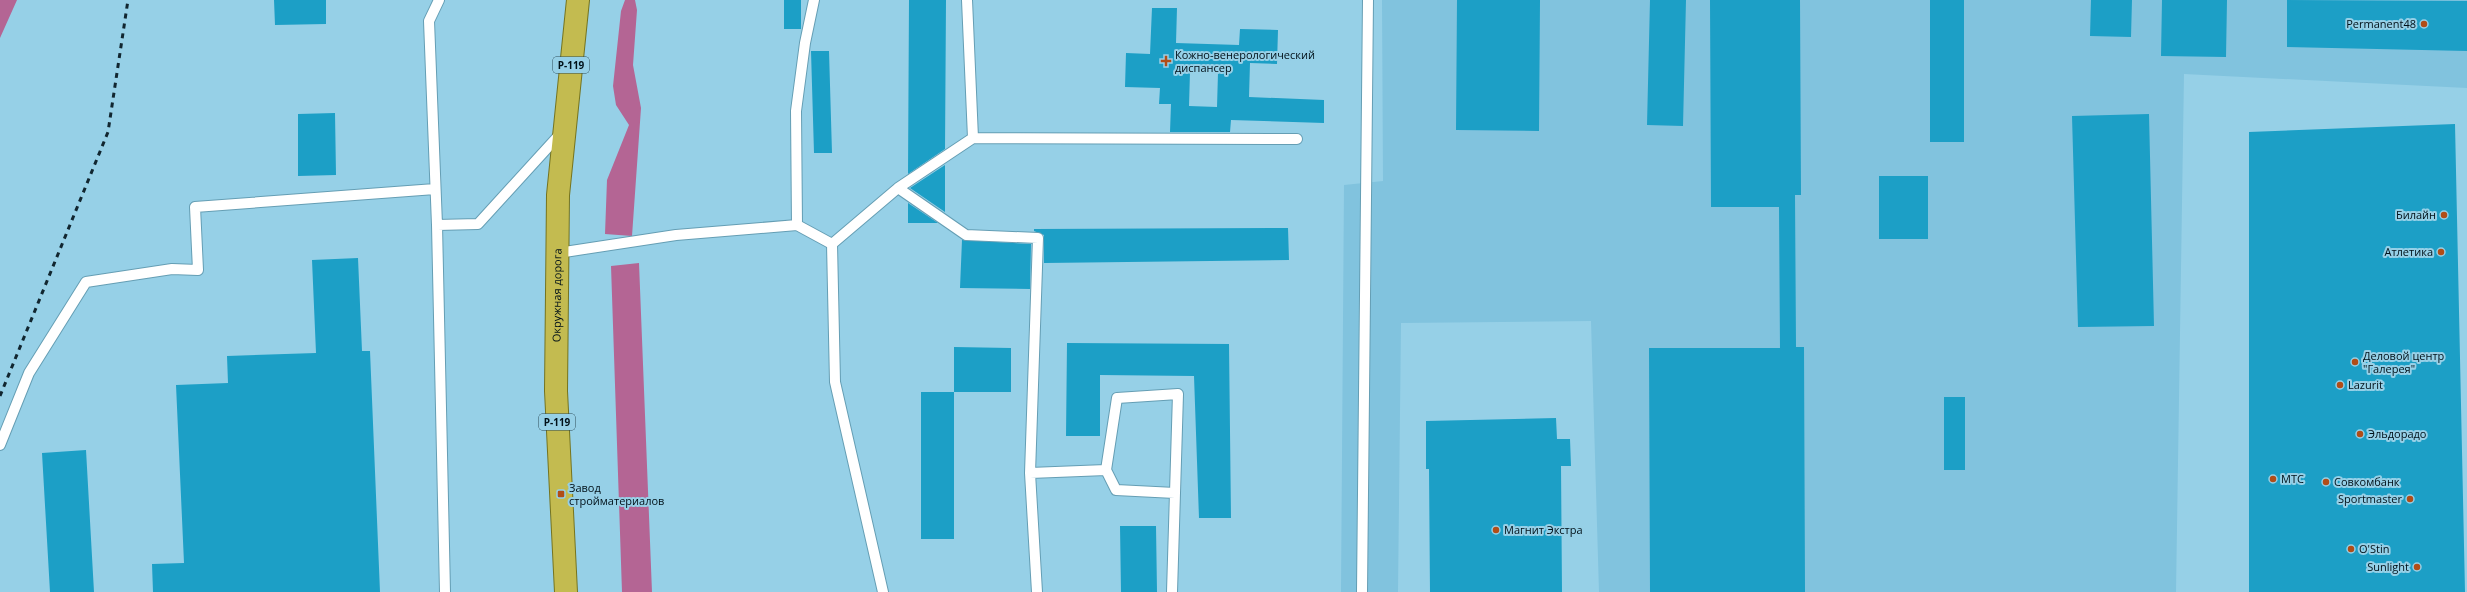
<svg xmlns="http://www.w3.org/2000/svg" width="2467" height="592" font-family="'Open Sans',sans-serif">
	<rect width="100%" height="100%" fill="#96d0e7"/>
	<path fill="#81c3de" d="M1382 0H2467V88L2184 74 2176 592H1599L1591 321 1401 323 1398 592H1341L1344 185 1383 181Z"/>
	<path fill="#b46594" d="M0 0H17L0 38Z
		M625 0H635L637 10 633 65 641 108 632 236 605 234 607 180 629 125 616 105 613 86 621 11Z
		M639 263 652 592H622L611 266Z"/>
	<path fill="#1c9fc6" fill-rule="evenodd" d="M274 0H326V24L275 25Z
		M784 0H801V29H784Z
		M909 0H946L945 149 908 174Z
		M1457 0H1540L1539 131 1456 130Z
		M1650 0H1686L1683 126 1647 125Z
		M1710 0H1800L1801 195H1795L1796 347H1804L1805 592H1650L1649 348H1780L1779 207H1711Z
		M1930 0H1964V142H1930Z
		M2091 0H2132L2131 37 2090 36Z
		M2162 0H2227L2226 57 2161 56Z
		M2287 0 2467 1V51L2287 47Z
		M1152 8H1177L1176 43 1239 45 1240 29 1278 30 1277 64 1250 63 1249 97 1324 100V123L1231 120 1230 132H1170L1171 104H1159L1160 88 1125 87 1126 53 1150 54ZM1190 72 1218 73 1217 107 1189 106Z
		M811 51H829L832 153H814Z
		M335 113 336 175 298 176V114Z
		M2149 114 2154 326 2078 327 2072 116Z
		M2455 124 2465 592H2249V132Z
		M945 165V212L910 188Z
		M1879 176H1928V239H1879Z
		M908 203 938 223H908Z
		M1288 228 1289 260 1044 263V235L1034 231V229Z
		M962 240 1031 244 1030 289 960 288Z
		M358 258 362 351H370L380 592H153L152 564 184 563 176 385 228 383 227 356 316 353 312 260Z
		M1067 343 1229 344 1231 518H1199L1194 376 1100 375V436H1066Z
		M954 347 1011 348V392H954Z
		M921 392H954V539H921Z
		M1944 397H1965V470H1944Z
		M1556 418 1557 439H1570L1571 466H1561L1562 592H1430L1429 469H1426V421Z
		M86 450 94 592H50L42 453Z
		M1120 526H1156L1157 592H1121Z"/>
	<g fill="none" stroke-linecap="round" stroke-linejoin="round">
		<g stroke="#659eb4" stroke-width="12">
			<path id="service" d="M439 0 429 21 437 225 478 224 561 133
				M967 0 973 138
				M898 188 973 138 1297 139
				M437 225 445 592
				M797 225 796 111 805 43 814 0
				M832 244 835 382 883 592
				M558 253 676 235 797 225 832 244 898 188 966 235 1038 238 1030 473
				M0 445 29 373 86 282 172 269 198 270 195 207 435 189
				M1106 470 1116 490 1175 493
				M1037 592 1030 473 1106 470 1117 398 1178 394 1172 592
				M1362 592 1368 0"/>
		</g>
		<g stroke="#757420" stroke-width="24">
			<g id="trunk">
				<path id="s1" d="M566 592 556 391 558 195 578 0"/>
			</g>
		</g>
		<use href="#service" stroke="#fff" stroke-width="10"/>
		<use href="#trunk" stroke="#c3bb50" stroke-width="22"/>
		<path stroke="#112630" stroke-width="3" stroke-dasharray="5 5" stroke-linecap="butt" d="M0 396 108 132 128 0"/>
	</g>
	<g fill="#b14d17" stroke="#96d0e7" stroke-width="1.5">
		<circle cx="2424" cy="24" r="4"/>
		<path d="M1164 55h4v4h4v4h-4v4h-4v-4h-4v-4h4z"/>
		<circle cx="2444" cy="215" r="4"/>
		<circle cx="2441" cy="252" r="4"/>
		<circle cx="2355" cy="362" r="4"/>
		<circle cx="2340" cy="385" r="4"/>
		<circle cx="2360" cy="434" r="4"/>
		<circle cx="2273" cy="479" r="4"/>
		<circle cx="2326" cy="482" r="4"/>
		<rect x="557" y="490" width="8" height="8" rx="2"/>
		<circle cx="2410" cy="499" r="4"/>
		<circle cx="1496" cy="530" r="4"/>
		<circle cx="2351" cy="549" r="4"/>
		<circle cx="2417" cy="567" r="4"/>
	</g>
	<g text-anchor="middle" stroke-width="4" stroke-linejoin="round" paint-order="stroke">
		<g fill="#96d0e7" stroke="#2d4a56" stroke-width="1">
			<rect x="553" y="57" width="36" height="16" rx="3"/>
			<rect x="539" y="414" width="36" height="16" rx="3"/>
		</g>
		<g font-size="10" font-weight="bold" fill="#001018">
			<text x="571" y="69">Р-119</text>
			<text x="557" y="426">Р-119</text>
		</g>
		<g font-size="11" fill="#001018" stroke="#96d0e7" text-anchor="start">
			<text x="2416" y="28" text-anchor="end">Permanent48</text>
			<text x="1175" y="59">Кожно-венерологический<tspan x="1175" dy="13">диспансер</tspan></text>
			<text x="2436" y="219" text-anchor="end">Билайн</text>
			<text x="2433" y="256" text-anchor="end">Атлетика</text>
			<text x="2363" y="360">Деловой центр<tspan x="2363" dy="13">"Галерея"</tspan></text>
			<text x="2348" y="389">Lazurit</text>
			<text x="2368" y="438">Эльдорадо</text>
			<text x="2281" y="483">МТС</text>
			<text x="2334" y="486">Совкомбанк</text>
			<text x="569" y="492">Завод<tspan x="569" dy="13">стройматериалов</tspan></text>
			<text x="2402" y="503" text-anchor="end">Sportmaster</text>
			<text x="1504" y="534">Магнит Экстра</text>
			<text x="2359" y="553">O'Stin</text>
			<text x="2409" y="571" text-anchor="end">Sunlight</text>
		</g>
		<g font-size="11" fill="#001018" stroke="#96d0e7">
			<text dy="4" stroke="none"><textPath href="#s1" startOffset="297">Окружная дорога</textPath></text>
		</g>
	</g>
</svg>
